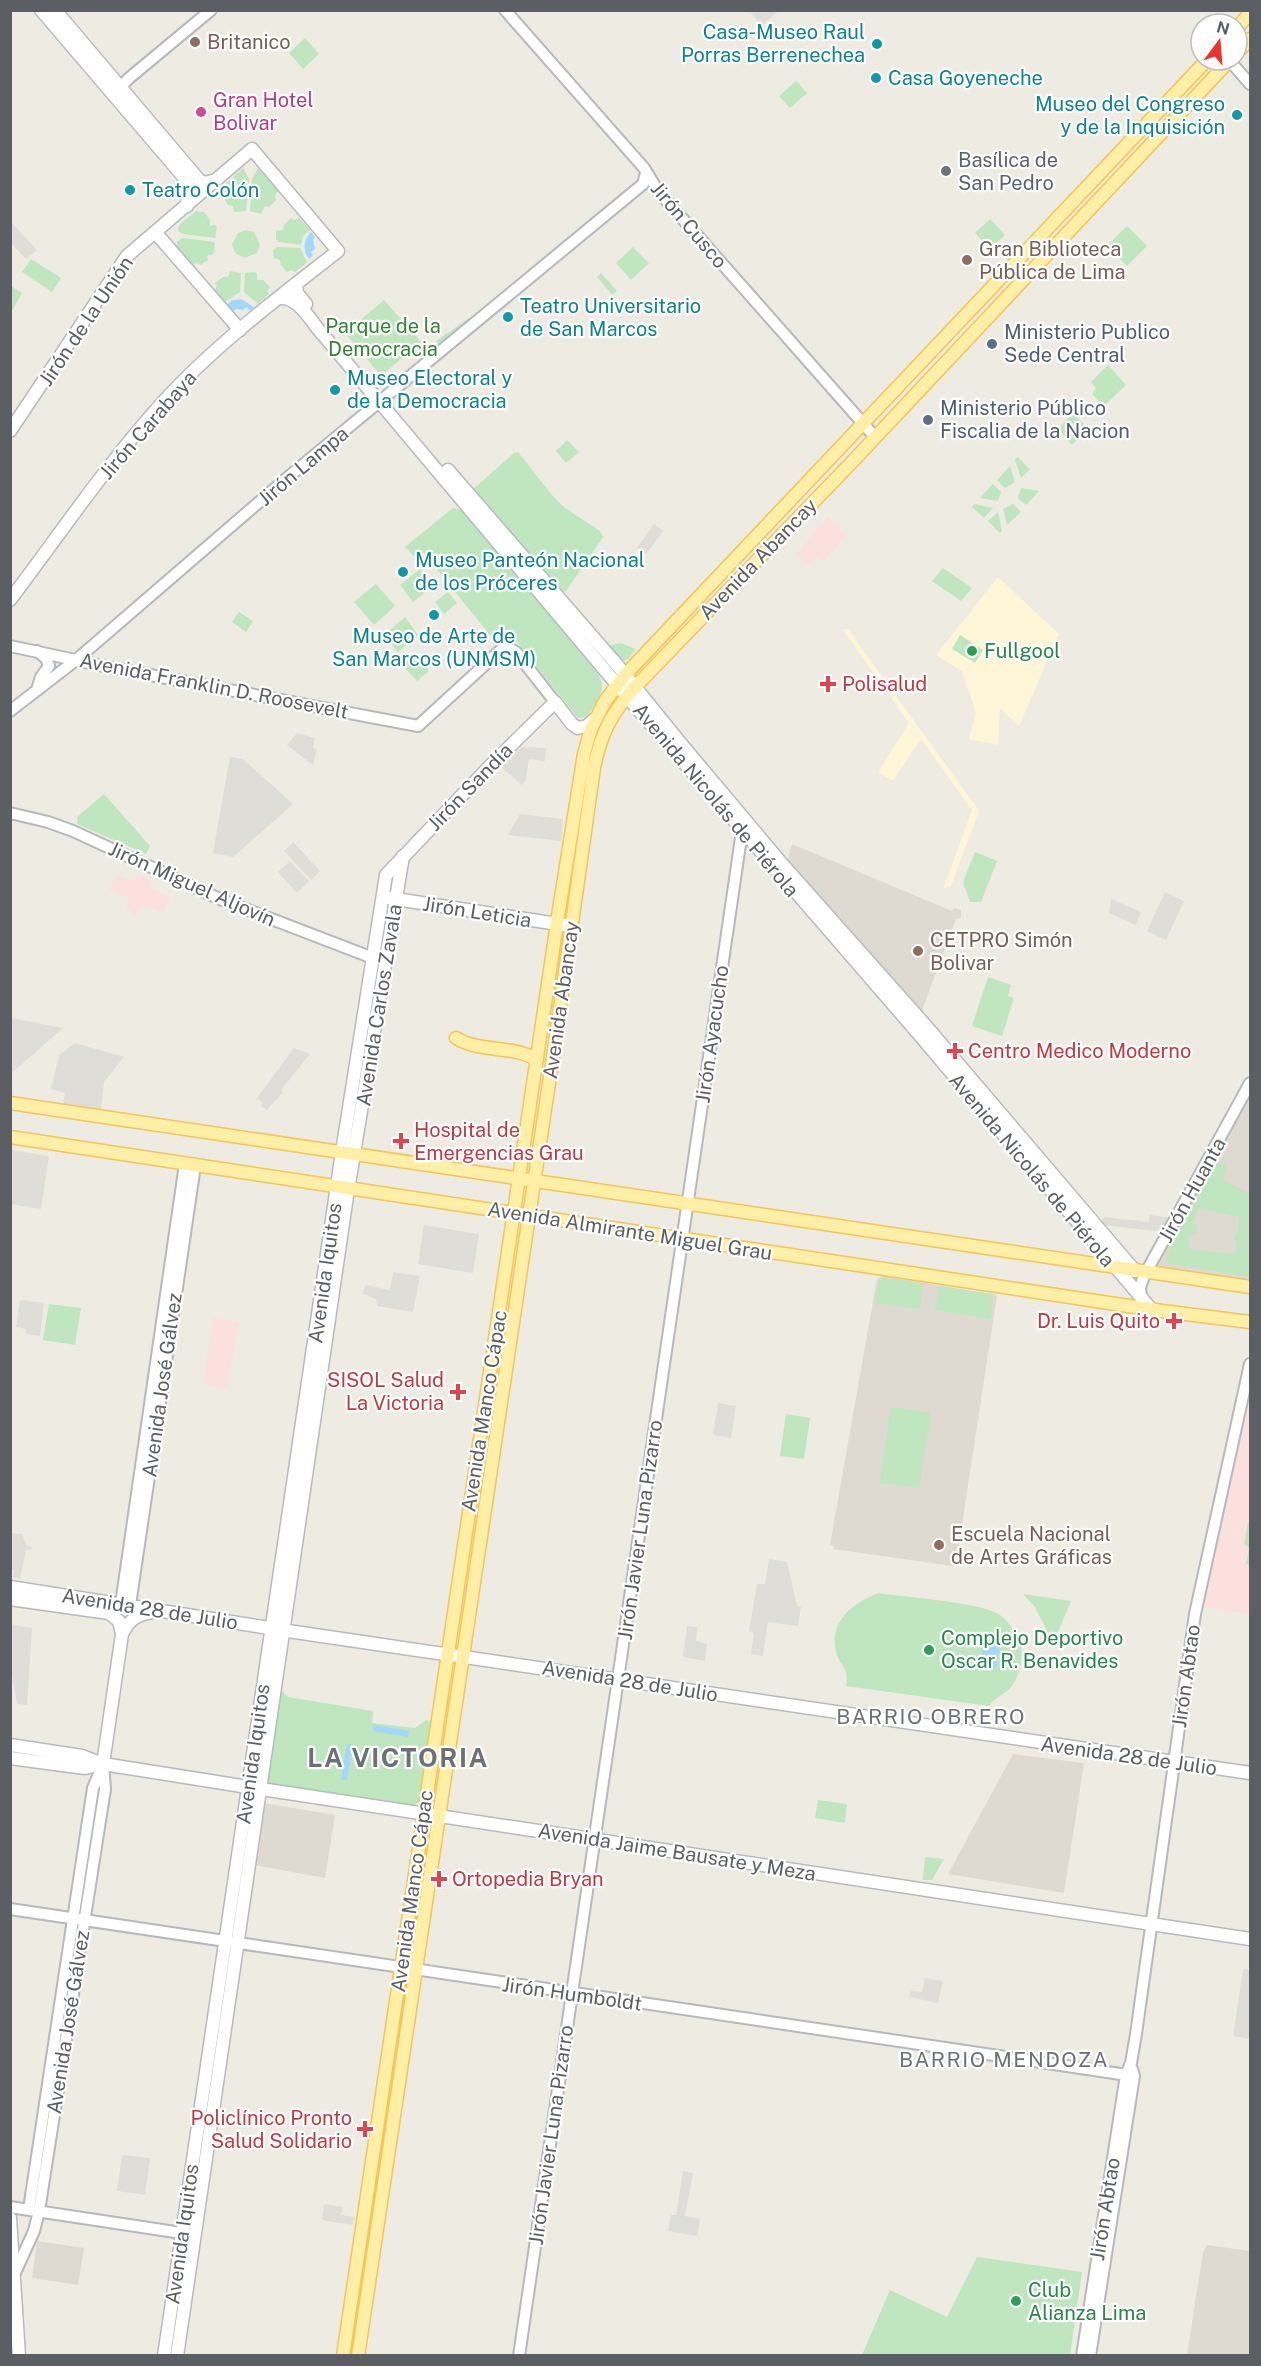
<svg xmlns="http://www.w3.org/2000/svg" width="1261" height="2366" font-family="'Public Sans',sans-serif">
	<rect width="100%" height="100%" fill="#eeebe2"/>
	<path fill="#fff5d7" d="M998 577 1059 634 1019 726 1000 708 998 745 969 739 976 713 962 671 936 655Z
		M848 629 979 811 951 886 943 889 972 810 921 739 893 781 878 772 909 723 843 630Z"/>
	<path fill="#dfddd7" d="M749 11H779L762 25Z
		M10 221 37 250 26 259 11 243Z
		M654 524 663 531 646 554 637 548Z
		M297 733 315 738 313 748 317 750 313 765 287 745Z
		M521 747 546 748 545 761 529 759 526 780 522 785 501 767Z
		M230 757 243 759 293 804 233 857 213 853Z
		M520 814 563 819 561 841 508 835Z
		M293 842 320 871 311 880 284 851Z
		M290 861 309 881 297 893 278 872Z
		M1165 892 1184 901 1166 940 1147 931Z
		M1111 899 1141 912 1136 925 1109 913Z
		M11 1018 63 1028 11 1074 10 1018Z
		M75 1043 124 1057 104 1082 101 1110 63 1104 65 1093 51 1089 59 1055Z
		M294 1048 310 1054 281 1090 283 1092 267 1110 261 1106 263 1103 257 1098Z
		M11 1150 49 1156 41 1209 11 1204Z
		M1150 1215 1171 1218 1164 1232 1102 1225 1103 1217 1149 1222Z
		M424 1225 479 1234 473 1273 418 1264Z
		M393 1272 420 1276 413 1312 377 1306 376 1299 363 1294 365 1285 390 1290Z
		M20 1300 44 1303 40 1336 26 1334V1329L16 1327Z
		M718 1403 736 1406 731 1438 713 1435Z
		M11 1533 22 1534 26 1545 32 1547 31 1550H26L20 1579 13 1577 14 1570 11 1569Z
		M769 1559 787 1562 797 1606 801 1607 798 1626 768 1622 763 1656 751 1654 754 1633 749 1631 757 1584H765Z
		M10 1624 32 1628 27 1705 17 1704 11 1670Z
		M687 1626 697 1627 696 1641 707 1644 705 1661 683 1657Z
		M1243 1969 1250 1970V2039L1233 2036Z
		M925 1978 943 1981 938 2003 909 1997 911 1991 922 1992Z
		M122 2155 150 2158 145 2195 117 2191Z
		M683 2171 693 2173 685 2216 700 2219 697 2236 668 2231 671 2215H676Z
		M324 2204 343 2207 341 2215 354 2217 353 2225 322 2220Z"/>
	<path fill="#dedad1" d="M792 844 952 911 954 908 961 910V918L956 919 921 1013 857 937 787 861Z
		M1250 1093V1280L1155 1267Z
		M883 1276 997 1295 956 1564 953 1566 833 1549 834 1546 830 1545 877 1279Z
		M1013 1754 1084 1763 1064 1893 948 1874Z
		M263 1803 335 1815 325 1878 254 1865Z
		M37 2241 84 2248 78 2285 32 2278Z
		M1207 2245 1250 2251V2355H1187L1203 2252Z"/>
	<path fill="#fce0de" d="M828 516 846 536 823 562 817 557 807 566 797 554Z
		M115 874 132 881 139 875 152 881 150 888 170 897 163 913 140 904 136 915 126 908 129 898 110 890Z
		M213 1318 239 1322 227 1389 203 1384Z
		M1250 1400V1614L1201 1606Z"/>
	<path fill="#bfe6be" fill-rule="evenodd" d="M305 38 319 54 303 69 289 53Z
		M796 81 807 93 790 108 779 96Z
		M243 168 249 179 246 211 234 212 233 206 228 205 222 196 224 193 222 187Z
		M258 168 278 190 275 196 276 200 269 207 265 206 261 214 250 211 252 179Z
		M196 211 204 212 210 220V226L215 225 217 227 215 238 183 234 178 231 179 225Z
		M291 218 295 220 299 218 310 230 303 236 301 245 279 242 276 239V231L283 230 284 225Z
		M990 219 1005 235 990 249 975 233Z
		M1127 226 1147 246 1127 266 1107 246Z
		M246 230 254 232 260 244 257 253 244 258 235 253 232 244 238 233Z
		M182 238 215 242 214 254 207 256 208 260 201 265 196 263 192 265 177 247V242Z
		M277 247 300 248 307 262 295 272 291 270 287 272 281 265 280 260 274 258 273 250Z
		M633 247 649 263 631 280 616 263Z
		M31 259 61 278 52 292 22 272Z
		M230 271 241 273 240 292 225 302 214 291 217 286 215 283 223 277H228Z
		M254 272 257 273V280H263L270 287 267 291 269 294 258 304 244 292 245 273Z
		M601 273 617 291 612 295 597 277Z
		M11 286 22 293 12 311 11 310Z
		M384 300 421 342 381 376 345 333Z
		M469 318 470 319 439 345 436 341Z
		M1108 365 1126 385 1104 406 1092 394 1096 388 1091 382Z
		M1073 413 1089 429 1072 445 1058 429Z
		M567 440 579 452 566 463 556 451Z
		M518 452 552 495 565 508 600 531 603 537 566 591 562 593 471 491 514 453Z
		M1018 457 1030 469 1021 478 1015 460Z
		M1010 466 1015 482 1005 488 997 480Z
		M993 484 1001 492 998 501 980 498Z
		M1021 488 1039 491 1026 505 1018 498Z
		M974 504 993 508 984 518 972 507Z
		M1013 504 1021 512 1007 525 1003 509Z
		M453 508 463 510 546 608 545 610 596 668 595 670C610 688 598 701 586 717L578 718 513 637 499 646 421 550 414 556 405 547Z
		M998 512 1002 531 1000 533 988 521Z
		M943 568 972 588 961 601 932 581Z
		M420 569 433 586 413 602 400 585Z
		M376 584 395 606 374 625 354 602Z
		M448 592 457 603 444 614 435 602Z
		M239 612 253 621 246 632 232 622Z
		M405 617 418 635 398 652 384 635Z
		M960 635 983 650 975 663 952 649Z
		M621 643 636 649 627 660 618 661 606 646Z
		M414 654 429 671 417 681 401 664Z
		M104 794 150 846 146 854 77 824V817Z
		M975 852 997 861 981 902H970L963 882Z
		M988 977 1011 985 1008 996 1014 998 1002 1036 972 1026Z
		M1217 1162 1227 1166 1223 1180 1250 1194V1277L1166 1263 1168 1252ZM1199 1208 1239 1217V1228L1234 1239 1237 1242 1235 1254 1192 1250 1188 1247 1190 1233 1196 1234 1197 1226 1192 1222Z
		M884 1278 923 1283 920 1309 875 1303 878 1281Z
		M939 1286 993 1294 991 1319 935 1310Z
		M49 1304 81 1308 75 1345 43 1340Z
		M891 1407 931 1413 919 1488 880 1483Z
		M786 1414 810 1418 804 1459 780 1456Z
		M1248 1522 1250 1523V1565L1246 1564 1249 1548 1244 1544Z
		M878 1593C903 1597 982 1602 1000 1615 1009 1622 1014 1630 1019 1640 1024 1653 1021 1669 1015 1681 1008 1695 996 1695 989 1706L846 1686C849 1665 841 1669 836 1652 829 1621 852 1604 878 1593Z
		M1023 1594 1071 1601 1055 1639H1051L1035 1607Z
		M282 1691 288 1697 373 1711 372 1723 415 1728 426 1720 432 1721 419 1801 415 1805 269 1784 264 1780 278 1693Z
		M818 1800 847 1804 845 1823 815 1818Z
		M424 1834H428L413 1954 410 1951 409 1943Z
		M925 1857 944 1859 932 1880H923Z
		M403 1982 408 1983 390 2102 385 2098Z
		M382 2128H386L367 2253 363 2252Z
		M977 2257 1082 2272 1070 2355H862L890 2290 947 2317Z
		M361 2272 365 2273 358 2320 354 2319Z"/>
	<path fill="#a2d8ff" d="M311 232 315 237 313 240 315 249 311 252 313 255 309 259C302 250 304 239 311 232Z
		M241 299 254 307 250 311 247 307 243 310 236 309 233 312 227 305 232 300Z
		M983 1643 1000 1645 996 1669 980 1666Z
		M374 1725 409 1731 408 1737 373 1731Z
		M347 1744 353 1745 347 1780 341 1779Z"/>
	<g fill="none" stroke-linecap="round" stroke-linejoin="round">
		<g stroke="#b5b9bd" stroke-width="14">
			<path id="tertiary" d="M505 10 644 168 658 191 875 437
				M1229 60 1250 84
				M116 93 128 79 211 10
				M10 646 108 667 418 726 502 649 509 648 516 652 555 702
				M37 690 41 677 49 666 46 658 37 651
				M10 711 76 660 287 478 643 184 646 173
				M10 813 48 822 73 831 222 900 373 958
				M1141 1298 1140 1287 1144 1276 1250 1083
				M121 1604 185 1164
				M130 1605 195 1166
				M10 1909 1134 2076
				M10 2207 195 2235
				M29 2209 93 1788 102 1767
				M14 2275 34 2231 39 2211 105 1789 103 1764
				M519 2356 742 831
				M1082 2356 1126 2075 1131 2063 1136 2034 1195 1614 1250 1364
				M1090 2356 1134 2076 1132 2069"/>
		</g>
		<g stroke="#b6babf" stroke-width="15">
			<path id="secondary" d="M41 10 182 175 189 188 187 206
				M55 10 199 180 205 183 216 180
				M155 232 240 330
				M296 284 297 293 306 304
				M279 298C297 296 309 318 319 330L635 706 923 1039 1151 1309
				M10 431 127 256 252 149 338 251C278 298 215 345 163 402 107 464 60 534 10 600
				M448 470 618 666 682 745 783 865 926 1026 1135 1271
				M389 898 571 926
				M10 1587 288 1631 1250 1773
				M10 1599 109 1613 119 1621 122 1634 103 1764
				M122 1634C129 1620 137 1614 153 1612
				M10 1745 82 1756 103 1764 248 1787 1250 1939
				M10 1758 85 1768 103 1764
				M10 2218 19 2356
				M164 2356 342 1152 386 875 490 766 555 702 572 724 578 728 587 726 595 719
				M177 2356 347 1196 403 856"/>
		</g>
		<g stroke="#f5c555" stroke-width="15">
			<path id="primary" d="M1237 28 1250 13
				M1237 53 1250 39
				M456 1038C480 1053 515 1045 537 1060
				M10 1103 1250 1287
				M10 1137 1162 1311 1250 1322
				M343 2356 559 910 584 754 591 729 605 701 625 675 1207 60
				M358 2356 555 1043 594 768C601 733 611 714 635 687L852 462 1230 60"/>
		</g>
		<use href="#tertiary" stroke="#fff" stroke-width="10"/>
		<use href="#secondary" stroke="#fff" stroke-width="12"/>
		<use href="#primary" stroke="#ffefa7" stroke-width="12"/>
	</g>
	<g fill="#8d6e63" stroke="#fff" stroke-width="2">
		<circle cx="195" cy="42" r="6"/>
		<circle cx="967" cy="260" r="6"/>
		<circle cx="918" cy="951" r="6"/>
		<circle cx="939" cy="1545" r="6"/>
	</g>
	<g fill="#0f9aa8" stroke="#fff" stroke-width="2">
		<circle cx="877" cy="44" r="6"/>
		<circle cx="876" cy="78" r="6"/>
		<circle cx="1237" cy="115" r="6"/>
		<circle cx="130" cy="190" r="6"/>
		<circle cx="508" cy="317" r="6"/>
		<circle cx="335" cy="390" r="6"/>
		<circle cx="403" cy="572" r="6"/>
		<circle cx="434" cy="615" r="6"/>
	</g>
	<circle fill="#d1479c" stroke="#fff" stroke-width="2" cx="201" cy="112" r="6"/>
	<circle fill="#6b7280" stroke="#fff" stroke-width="2" cx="946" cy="171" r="6"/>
	<g fill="#5c6f8a" stroke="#fff" stroke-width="2">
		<circle cx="992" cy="344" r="6"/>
		<circle cx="928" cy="420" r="6"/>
	</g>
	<g fill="#2e9e5b" stroke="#fff" stroke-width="2">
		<circle cx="972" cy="651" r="6"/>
		<circle cx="929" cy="1650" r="6"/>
		<circle cx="1016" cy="2301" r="6"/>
	</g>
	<g fill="#e0444e" stroke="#fff" stroke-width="2">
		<path d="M825 675h6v6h6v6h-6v6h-6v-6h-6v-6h6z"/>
		<path d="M952 1042h6v6h6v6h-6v6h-6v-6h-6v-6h6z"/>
		<path d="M398 1132h6v6h6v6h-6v6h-6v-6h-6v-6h6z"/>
		<path d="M1171 1312h6v6h6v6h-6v6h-6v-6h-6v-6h6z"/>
		<path d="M455 1383h6v6h6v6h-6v6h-6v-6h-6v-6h6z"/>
		<path d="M436 1870h6v6h6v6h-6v6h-6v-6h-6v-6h6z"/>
		<path d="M362 2120h6v6h6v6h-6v6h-6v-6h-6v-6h6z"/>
	</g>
	<g text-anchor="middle" stroke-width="4.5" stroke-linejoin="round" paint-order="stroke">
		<g font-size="20" fill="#0d838f" stroke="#fff" text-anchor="start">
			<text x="865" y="39" text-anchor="end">Casa-Museo Raul<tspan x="865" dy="23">Porras Berrenechea</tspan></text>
			<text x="888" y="85">Casa Goyeneche</text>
			<text x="1225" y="111" text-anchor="end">Museo del Congreso<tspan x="1225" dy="23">y de la Inquisición</tspan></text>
			<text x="142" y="197">Teatro Colón</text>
			<text x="520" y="313">Teatro Universitario<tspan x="520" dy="23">de San Marcos</tspan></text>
			<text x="347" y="385">Museo Electoral y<tspan x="347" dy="23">de la Democracia</tspan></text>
			<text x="415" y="567">Museo Panteón Nacional<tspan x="415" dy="23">de los Próceres</tspan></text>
			<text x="434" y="643" text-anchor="middle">Museo de Arte de<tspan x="434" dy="23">San Marcos (UNMSM)</tspan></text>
		</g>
		<g font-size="20" fill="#785e54" stroke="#fff" text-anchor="start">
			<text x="207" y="49">Britanico</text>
			<text x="979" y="256">Gran Biblioteca<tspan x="979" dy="23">Pública de Lima</tspan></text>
			<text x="930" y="947">CETPRO Simón<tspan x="930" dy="23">Bolivar</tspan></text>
			<text x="951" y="1541">Escuela Nacional<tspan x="951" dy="23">de Artes Gráficas</tspan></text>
		</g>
		<g font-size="20" fill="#b23c85" stroke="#fff" text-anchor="start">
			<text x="213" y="107">Gran Hotel<tspan x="213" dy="23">Bolivar</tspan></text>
		</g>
		<g font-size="20" fill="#5b616d" stroke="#fff" text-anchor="start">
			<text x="958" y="167">Basílica de<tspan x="958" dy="23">San Pedro</tspan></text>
		</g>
		<g font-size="20" fill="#5b5f64" stroke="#fff">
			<text transform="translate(689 225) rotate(50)" y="7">Jirón Cusco</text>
			<text transform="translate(86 321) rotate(-56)" y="7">Jirón de la Unión</text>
			<text transform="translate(148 425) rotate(-49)" y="7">Jirón Carabaya</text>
			<text transform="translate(303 466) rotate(-40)" y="7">Jirón Lampa</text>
			<text transform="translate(758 559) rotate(-46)" y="7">Avenida Abancay</text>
			<text transform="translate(214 686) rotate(11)" y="7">Avenida Franklin D. Roosevelt</text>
			<text transform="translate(470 787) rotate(-46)" y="7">Jirón Sandía</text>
			<text transform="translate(716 800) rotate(50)" y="7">Avenida Nicolás de Piérola</text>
			<text transform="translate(192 884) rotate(24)" y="7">Jirón Miguel Aljovín</text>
			<text transform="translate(477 912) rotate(9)" y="7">Jirón Leticia</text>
			<text transform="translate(561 1000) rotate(-82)" y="7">Avenida Abancay</text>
			<text transform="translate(379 1005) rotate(-81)" y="7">Avenida Carlos Zavala</text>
			<text transform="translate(712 1034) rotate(-82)" y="7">Jirón Ayacucho</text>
			<text transform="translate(1032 1170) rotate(50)" y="7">Avenida Nicolás de Piérola</text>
			<text transform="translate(1192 1190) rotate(-61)" y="7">Jirón Huanta</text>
			<text transform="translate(630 1231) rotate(9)" y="7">Avenida Almirante Miguel Grau</text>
			<text transform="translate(325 1273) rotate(-82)" y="7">Avenida Iquitos</text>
			<text transform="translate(162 1385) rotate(-82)" y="7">Avenida José Gálvez</text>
			<text transform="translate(484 1411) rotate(-81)" y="7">Avenida Manco Cápac</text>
			<text transform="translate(640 1530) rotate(-82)" y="7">Jirón Javier Luna Pizarro</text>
			<text transform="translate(150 1609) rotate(9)" y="7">Avenida 28 de Julio</text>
			<text transform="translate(1186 1676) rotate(-82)" y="7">Jirón Abtao</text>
			<text transform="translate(630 1681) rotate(9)" y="7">Avenida 28 de Julio</text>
			<text transform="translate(253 1754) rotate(-82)" y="7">Avenida Iquitos</text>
			<text transform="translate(1129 1756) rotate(8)" y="7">Avenida 28 de Julio</text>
			<text transform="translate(677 1852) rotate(9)" y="7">Avenida Jaime Bausate y Meza</text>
			<text transform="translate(412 1891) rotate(-82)" y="7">Avenida Manco Cápac</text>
			<text transform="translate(572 1994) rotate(8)" y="7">Jirón Humboldt</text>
			<text transform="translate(68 2022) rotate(-81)" y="7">Avenida José Gálvez</text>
			<text transform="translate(551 2135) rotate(-82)" y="7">Jirón Javier Luna Pizarro</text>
			<text transform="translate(1105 2209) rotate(-81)" y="7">Jirón Abtao</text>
			<text transform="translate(182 2234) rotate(-82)" y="7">Avenida Iquitos</text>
		</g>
		<g font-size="20" fill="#328434" stroke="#fff">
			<text x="383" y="333">Parque de la<tspan x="383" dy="23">Democracia</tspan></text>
		</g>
		<g font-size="20" fill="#4e5e75" stroke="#fff" text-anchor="start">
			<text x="1004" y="339">Ministerio Publico<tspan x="1004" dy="23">Sede Central</tspan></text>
			<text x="940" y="415">Ministerio Público<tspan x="940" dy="23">Fiscalia de la Nacion</tspan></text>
		</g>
		<g font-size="20" fill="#27864d" stroke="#fff" text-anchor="start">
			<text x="984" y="658">Fullgool</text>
			<text x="941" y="1645">Complejo Deportivo<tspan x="941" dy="23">Oscar R. Benavides</tspan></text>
			<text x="1028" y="2297">Club<tspan x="1028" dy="23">Alianza Lima</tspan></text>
		</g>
		<g font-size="20" fill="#be3a42" stroke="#fff" text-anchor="start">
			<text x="842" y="691">Polisalud</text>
			<text x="968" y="1058">Centro Medico Moderno</text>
			<text x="414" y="1137">Hospital de<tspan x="414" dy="23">Emergencias Grau</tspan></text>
			<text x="1160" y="1328" text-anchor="end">Dr. Luis Quito</text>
			<text x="444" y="1387" text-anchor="end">SISOL Salud<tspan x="444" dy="23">La Victoria</tspan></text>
			<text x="452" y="1886">Ortopedia Bryan</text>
			<text x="352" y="2125" text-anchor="end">Policlínico Pronto<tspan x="352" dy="23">Salud Solidario</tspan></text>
		</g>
		<g font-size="21" letter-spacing="1.5" fill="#6c7176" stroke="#fff">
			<text x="931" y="1724">BARRIO OBRERO</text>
			<text x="1004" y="2067">BARRIO MENDOZA</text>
		</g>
		<g font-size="26" font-weight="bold" letter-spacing="1.5" fill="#6c7176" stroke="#fff">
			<text x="398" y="1767">LA VICTORIA</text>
		</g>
	</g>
	<rect width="1261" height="2366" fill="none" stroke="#5b5f64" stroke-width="24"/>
	<g transform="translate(1219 42) rotate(16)"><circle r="28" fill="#ffffff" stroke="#bdbfc1" stroke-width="1.5"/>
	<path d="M0-4.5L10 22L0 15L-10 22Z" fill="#ed3429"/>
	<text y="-9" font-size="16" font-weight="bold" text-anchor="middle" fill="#5b5f64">N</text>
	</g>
</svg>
